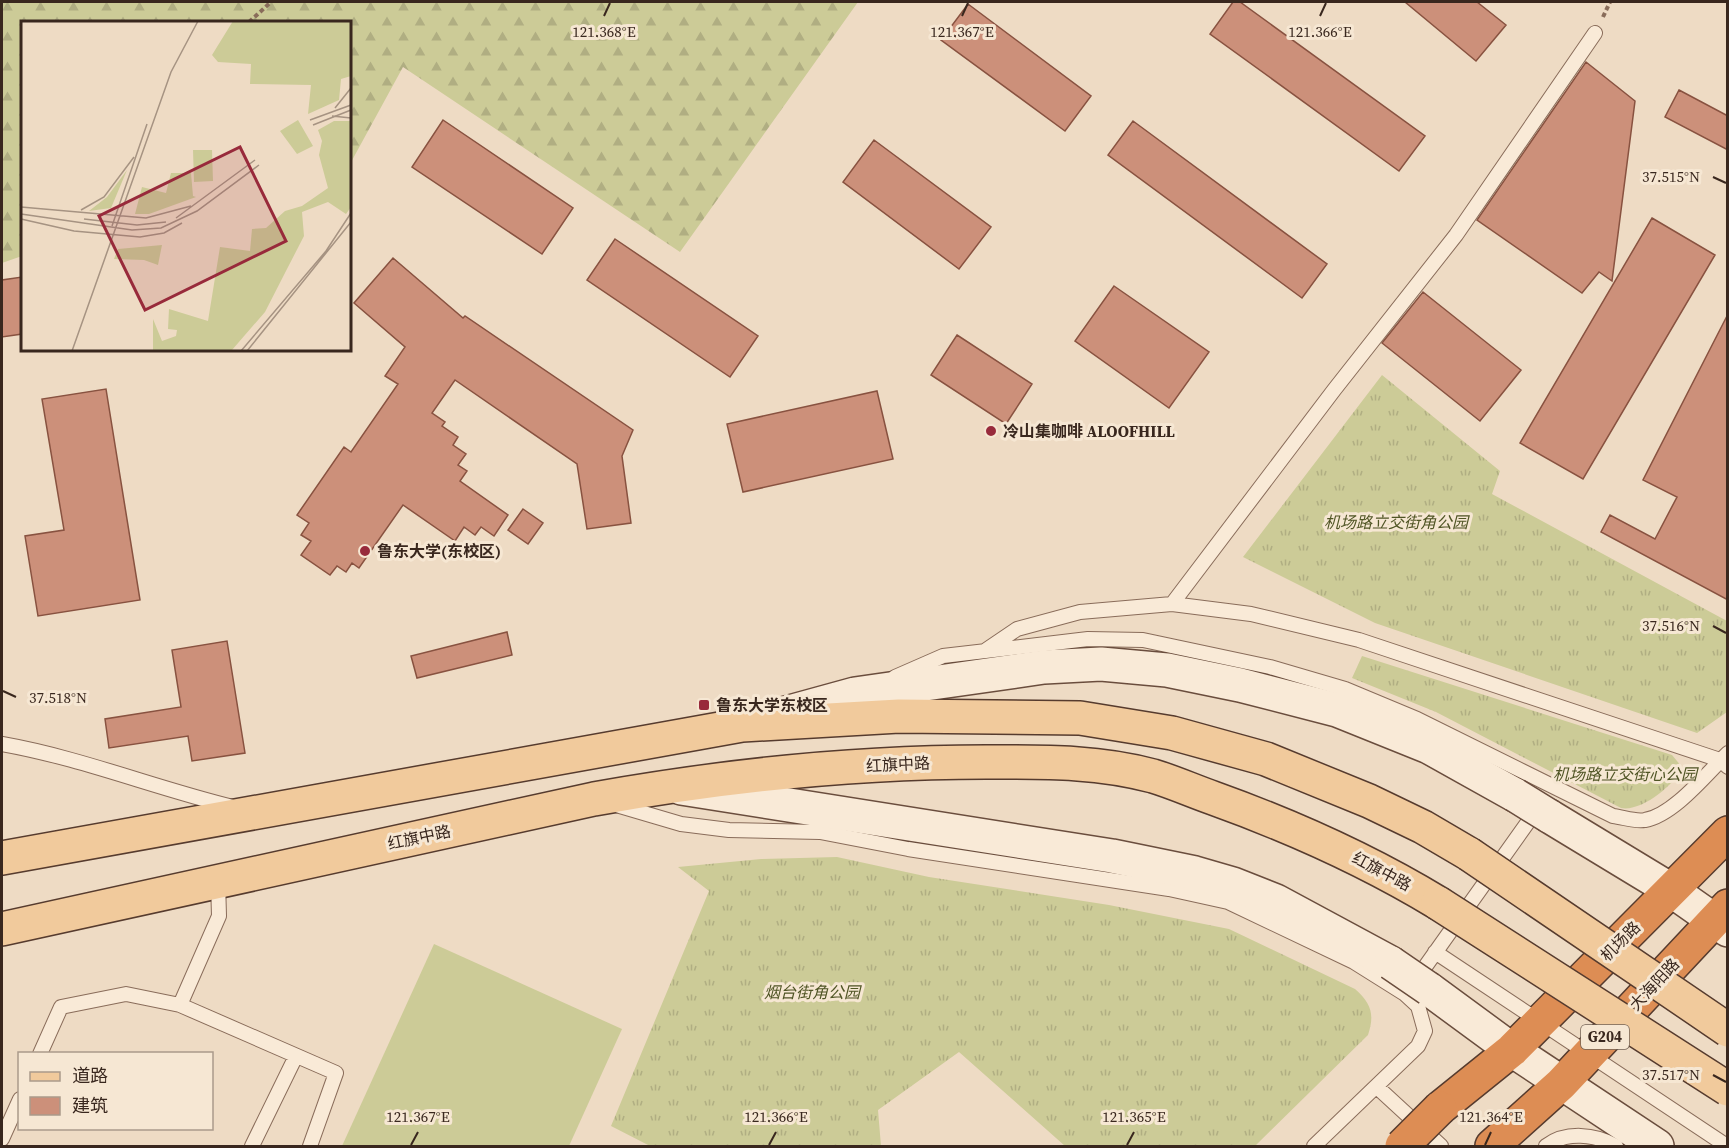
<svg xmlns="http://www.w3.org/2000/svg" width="1729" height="1148" font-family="'Source Serif 4','Noto Sans SC',serif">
	<defs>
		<pattern id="grass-tufts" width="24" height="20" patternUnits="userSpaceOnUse" patternTransform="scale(1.5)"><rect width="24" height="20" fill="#cccb97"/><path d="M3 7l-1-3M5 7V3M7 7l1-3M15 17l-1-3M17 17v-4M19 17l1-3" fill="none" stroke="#b0ae82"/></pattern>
		<pattern id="forest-firs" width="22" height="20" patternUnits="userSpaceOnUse" patternTransform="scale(1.5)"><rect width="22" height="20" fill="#cccb97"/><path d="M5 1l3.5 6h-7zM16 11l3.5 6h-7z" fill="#b0ae82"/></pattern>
	</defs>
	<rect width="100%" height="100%" fill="#eedbc4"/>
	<path fill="url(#grass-tufts)" d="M1382 375 1500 471 1492 494 1727 621V712L1697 733 1375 623 1243 557Z
		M1362 656 1672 755 1682 767C1674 786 1641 812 1621 808L1436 712 1352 678Z
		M837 857 929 877 1109 905 1229 929 1355 989C1371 1003 1375 1014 1368 1035L1255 1146H1065L959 1052 878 1110 881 1146H650L611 1126 709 891 678 867 761 859Z"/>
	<path fill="url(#forest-firs)" d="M2 2H858L680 252 403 67 350 164V22H22V256L2 263Z"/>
	<path fill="#cccb97" d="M434 944 622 1029 569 1146H342Z"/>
	<path fill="#cc907a" stroke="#885240" stroke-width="1.5" d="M1233 2H1240L1425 136 1399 171 1210 34Z
		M1405 2H1477L1506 25 1476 61Z
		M968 4 1091 96 1065 131 941 40Z
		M1586 62 1635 101 1612 281 1599 272 1582 293 1477 220Z
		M1679 90 1728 116V150L1665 117Z
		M443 120 573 208 542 254 412 167Z
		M1133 121 1327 264 1302 298 1108 155Z
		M874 140 991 227 959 269 843 182Z
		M1652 218 1715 255 1583 479 1520 443Z
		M615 239 758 336 730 377 587 280Z
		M393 258 463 318 465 316 633 430 622 456 631 523 587 529 577 464 455 380 432 413 445 422 442 426 458 437 453 445 466 454 458 465 467 471 460 481 508 515 494 536 481 527 475 535 464 527 455 541 403 505 359 568 352 563 346 572 337 566 330 575 301 555 311 541 301 535 309 523 297 515 344 447 351 452 398 384 385 376 405 347 354 303Z
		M22 277V334L2 337V280Z
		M1114 286 1209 352 1169 408 1075 341Z
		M1423 292 1521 370 1480 421 1382 343Z
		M1728 314V600L1601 532 1610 515 1655 539 1677 497 1643 480Z
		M957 335 1032 384 1006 424 931 375Z
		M106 389 140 600 38 616 25 536 64 530 42 399Z
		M877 391 893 459 743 492 727 424Z
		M523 509 543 523 528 544 508 530Z
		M507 632 512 655 417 678 411 656Z
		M227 641 245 753 192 761 188 736 109 748 105 719 181 707 172 650Z"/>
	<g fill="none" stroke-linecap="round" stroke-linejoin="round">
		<g stroke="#896c5a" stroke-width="16">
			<path id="lane" d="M1172 604 1251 614 1359 640 1720 760 1728 767
				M986 650 1017 629 1080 612 1172 604 1334 390 1456 235 1595 33
				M895 677 943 656 1088 639 1143 640 1270 667 1345 689 1417 719 1613 816C1623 817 1635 822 1645 820 1674 815 1707 773 1728 753
				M2 744C81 758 155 788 233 807
				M613 804 681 824 729 830 820 832 908 849 1169 889 1228 902 1354 962 1405 994 1418 1006 1425 1031 1418 1046 1314 1146
				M218 881 219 916 180 1005 336 1073 310 1146
				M1435 952 1727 1146
				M1415 981 1538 808
				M40 1054 61 1007 126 994 180 1005
				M1377 1087 1441 1146
				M2 1139 20 1099
				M252 1146 296 1056
				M1546 1146C1566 1131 1595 1134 1616 1146"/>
		</g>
		<g stroke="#6a4d3d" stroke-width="36">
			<path id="secondary" d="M775 716 855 694 1044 667 1101 664 1167 670 1240 685 1337 710 1429 747 1515 795
				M681 788 1112 856 1195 873 1233 884 1276 901 1391 963
				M1549 816 1671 890 1728 930
				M1429 989 1512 1050 1657 1146"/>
		</g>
		<g stroke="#563b2e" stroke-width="36">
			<path id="primary" d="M2 858 742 725 899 716 1080 718 1172 733 1266 759 1369 801 1423 827 1469 854
				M2 929 594 799C723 776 855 762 986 762 1043 762 1098 761 1153 776 1173 782 1193 791 1213 798 1291 826 1367 860 1438 903"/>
		</g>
		<g stroke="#563b2e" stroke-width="36">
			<path id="highway" d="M1440 1108 1512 1050 1728 833
				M1492 1146 1561 1084 1728 906"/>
		</g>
		<path stroke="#896c5a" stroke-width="4" stroke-dasharray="4.5 3" stroke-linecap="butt" d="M1603 17 1610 2
			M249 22 271 2"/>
		<use href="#lane" stroke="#f9ead7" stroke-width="14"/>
		<use href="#secondary" stroke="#f9ead7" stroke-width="33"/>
		<use href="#primary" stroke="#f1ca9c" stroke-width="33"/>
		<use href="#highway" stroke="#dd8d54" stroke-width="33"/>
		<g stroke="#6a4d3d" stroke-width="36" stroke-linecap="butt">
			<path id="secondary-bridge" d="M1515 795 1549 816
				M1391 963 1429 989"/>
		</g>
		<g stroke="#563b2e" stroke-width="36" stroke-linecap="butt">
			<path id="primary-bridge" d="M1469 854 1728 1030
				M1438 903 1728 1089"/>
		</g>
		<g stroke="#563b2e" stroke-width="36" stroke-linecap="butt">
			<path id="highway-bridge" d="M1402 1146 1440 1108"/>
		</g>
		<use href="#secondary-bridge" stroke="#f9ead7" stroke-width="33"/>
		<use href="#primary-bridge" stroke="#f1ca9c" stroke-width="33"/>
		<use href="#highway-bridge" stroke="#dd8d54" stroke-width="33"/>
	</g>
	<path fill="none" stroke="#39271e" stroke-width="2" d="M604 16 610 3M962 16 968 3M1320 16 1326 3M1713 177 1726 183M1713 626 1726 633M3 691 16 697M1713 1075 1726 1082M411 1145 418 1132M769 1145 776 1132M1127 1145 1134 1132M1485 1145 1491 1132"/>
	<g fill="#982a3b" stroke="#f6e7d3" stroke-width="2">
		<circle cx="991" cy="431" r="6"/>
		<circle cx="365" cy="551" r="6"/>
		<rect x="698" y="699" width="12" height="12" rx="3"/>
	</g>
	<g text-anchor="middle" stroke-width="6" stroke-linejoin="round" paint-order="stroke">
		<rect fill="#f6e7d3" stroke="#726154" stroke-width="1.5" x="1581" y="1025" width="48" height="24" rx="4.5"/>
		<g font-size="15" font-weight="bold" fill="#39271e">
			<text x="1605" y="1042">G204</text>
		</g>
		<g font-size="16" font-weight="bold" fill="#39271e" stroke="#f6e7d3" text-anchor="start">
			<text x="1003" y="437">冷山集咖啡 ALOOFHILL</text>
			<text x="377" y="557">鲁东大学(东校区)</text>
			<text x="716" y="711">鲁东大学东校区</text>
		</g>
		<g font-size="16" font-style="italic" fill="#505525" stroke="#f6e7d3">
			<text x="1396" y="528">机场路立交街角公园</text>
			<text x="1625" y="780">机场路立交街心公园</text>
			<text x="812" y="998">烟台街角公园</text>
		</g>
		<g font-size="16" fill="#39271e" stroke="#f6e7d3">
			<text transform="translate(898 764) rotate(-3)" y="6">红旗中路</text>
			<text transform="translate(419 837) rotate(-12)" y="6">红旗中路</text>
			<text transform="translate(1382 871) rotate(28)" y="6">红旗中路</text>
			<text transform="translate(1620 941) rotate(-45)" y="6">机场路</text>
			<text transform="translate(1654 984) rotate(-47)" y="6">大海阳路</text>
		</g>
	</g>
	<g transform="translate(21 21)">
		<rect width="330" height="330" fill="#eedbc4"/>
		<path d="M106 149 90 187 68 190 86 176ZM150 152H170L172 175 175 176 128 193H114L121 166 145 172ZM141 224 137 244 123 239 93 238 97 228Z" fill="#cccb97"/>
		<path d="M212 0H330V55L320 58 318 79 287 93 290 64 229 63 230 43 197 41 191 34ZM313 100H330V186L325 193 307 181 281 191 283 215 266 248 244 291 211 329 132 330V298L141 320 155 315 156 309 147 308 148 288 187 300 199 226 229 230 231 208 245 207 264 190 281 185 307 167 298 134 301 120 297 109Z" fill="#cccb97"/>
		<path d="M277 99 292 125 276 133 259 110ZM172 129H191L192 160 173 161Z" fill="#cccb97"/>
		<path fill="none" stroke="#a69382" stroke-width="1.5" d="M314 87 330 67M311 95 330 97M289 99 330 84M292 104 330 89M0 186 125 197 170 185M60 189 83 176 113 136M0 193 111 209 140 207 176 190 238 144M155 197 234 139M0 198 53 210 119 216 143 212 161 202M63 198 116 204 145 201M91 205 126 103M51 330 150 51 177 0M220 330 305 230 330 192M226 330 330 201"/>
		<path fill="#982a3b" fill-opacity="0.15" stroke="#982a3b" stroke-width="3" d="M219 126 265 220 124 289 78 195Z"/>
		<rect width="330" height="330" fill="none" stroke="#39271e" stroke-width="3"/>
	</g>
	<g font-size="15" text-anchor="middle" fill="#39271e" stroke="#f6e7d3" stroke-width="6" stroke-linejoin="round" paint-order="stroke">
		<text x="604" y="37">121.368°E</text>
		<text x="962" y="37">121.367°E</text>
		<text x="1320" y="37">121.366°E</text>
		<text x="1671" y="182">37.515°N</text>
		<text x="1671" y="631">37.516°N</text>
		<text x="58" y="703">37.518°N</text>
		<text x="1671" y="1080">37.517°N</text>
		<text x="418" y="1122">121.367°E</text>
		<text x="776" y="1122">121.366°E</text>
		<text x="1134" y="1122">121.365°E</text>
		<text x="1491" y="1122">121.364°E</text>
	</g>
	<rect width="1729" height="1148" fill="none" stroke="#39271e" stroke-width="6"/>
	<rect x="18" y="1052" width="195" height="78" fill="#f6e7d3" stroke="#aa9a8b" stroke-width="1.5"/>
	<rect x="30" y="1072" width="30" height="9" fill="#f1ca9c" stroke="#aa9a8b" stroke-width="1.5"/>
	<text x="72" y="1082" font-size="18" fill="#39271e">道路</text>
	<rect x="30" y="1097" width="30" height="18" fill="#cc907a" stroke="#aa9a8b" stroke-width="1.5"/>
	<text x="72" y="1112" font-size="18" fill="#39271e">建筑</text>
</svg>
